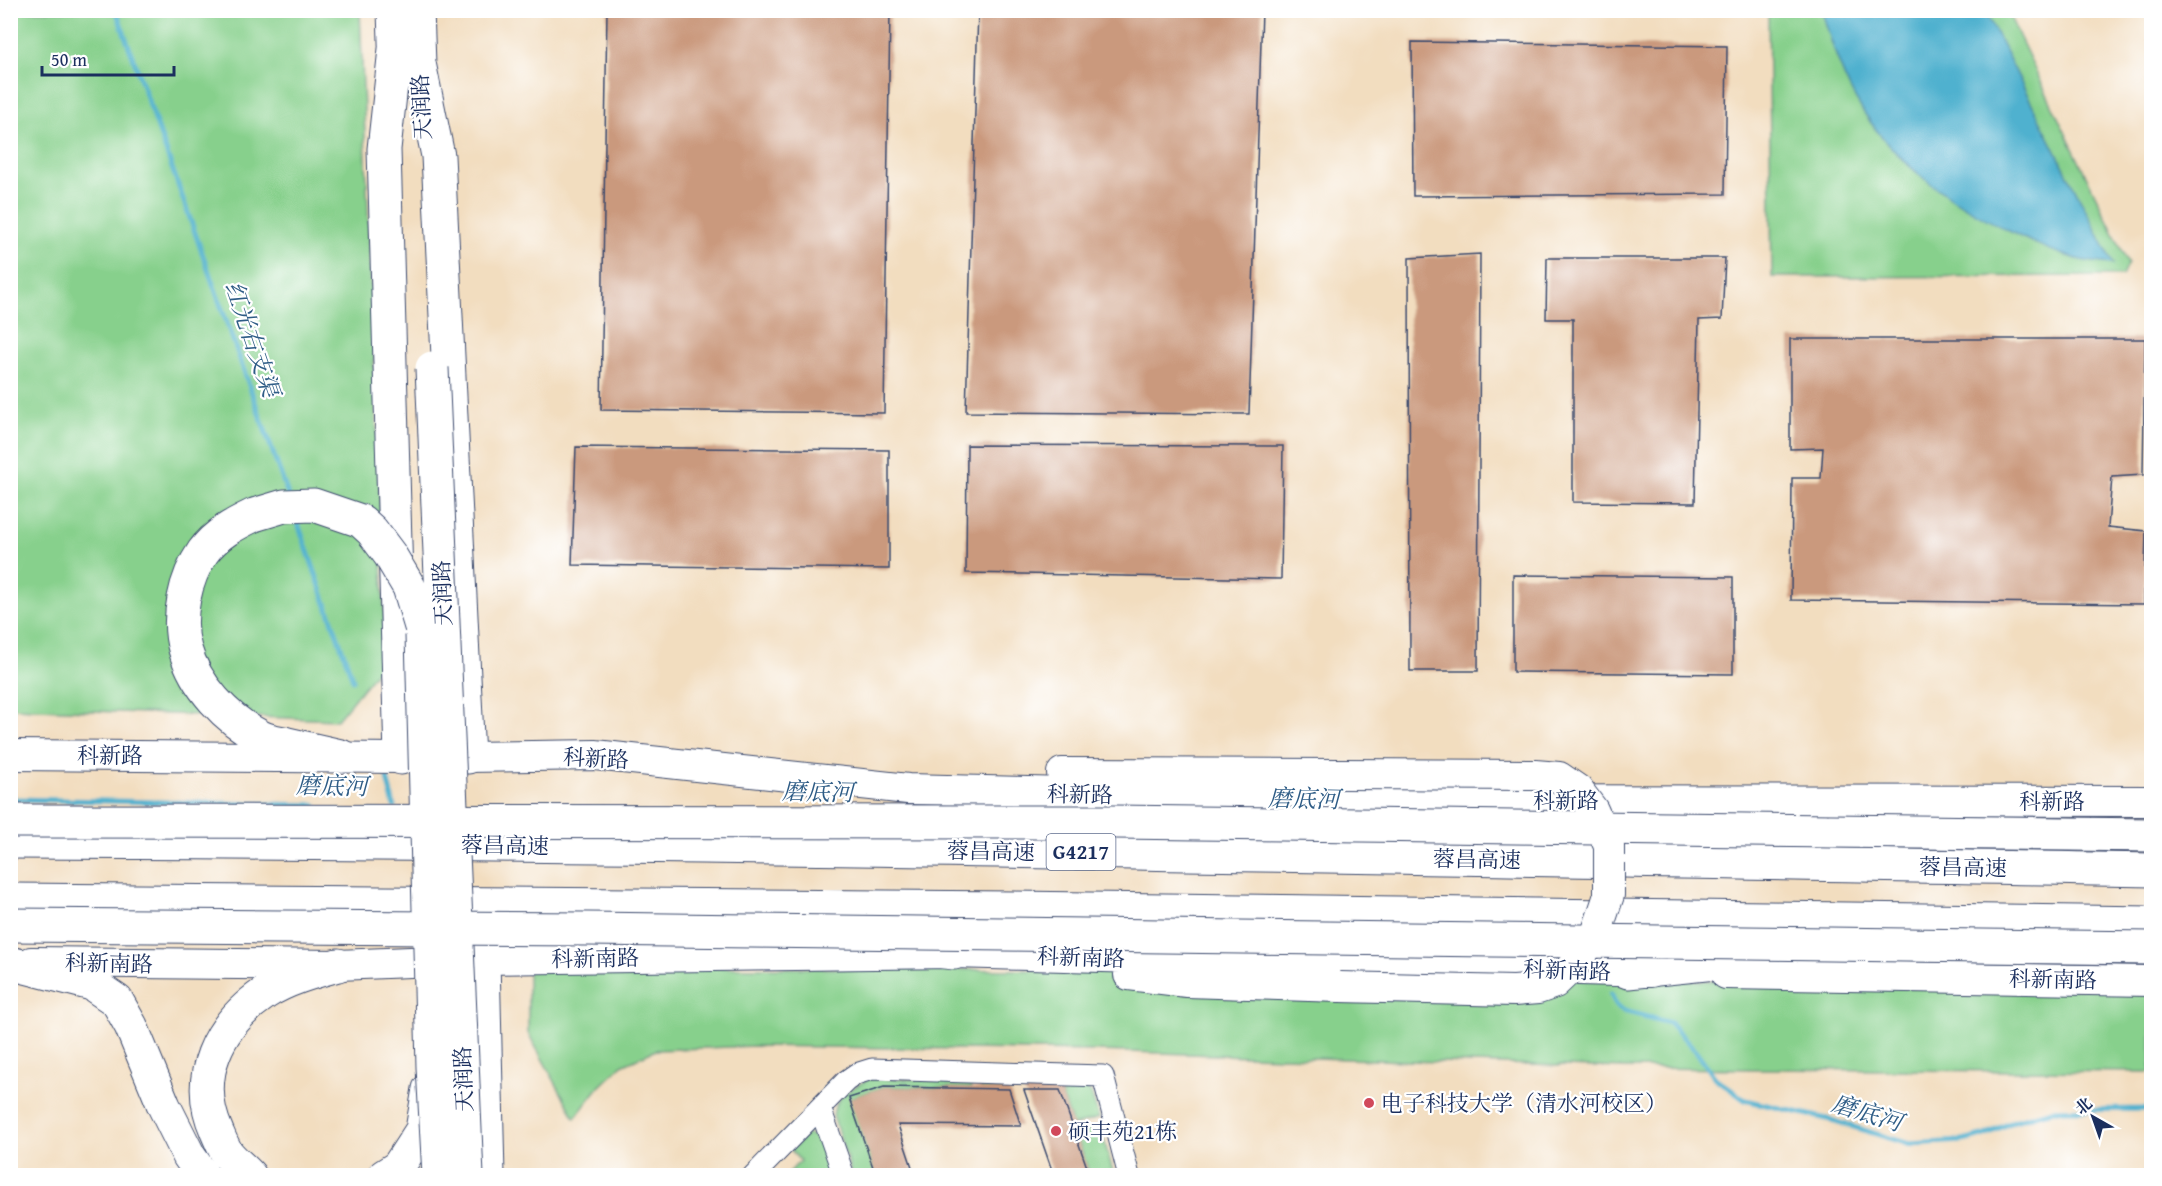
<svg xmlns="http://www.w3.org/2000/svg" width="2162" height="1186" font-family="'Gentium Book Plus','Noto Serif SC',serif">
	<rect width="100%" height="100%" fill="#fff"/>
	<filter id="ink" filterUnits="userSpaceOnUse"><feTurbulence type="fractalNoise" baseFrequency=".0167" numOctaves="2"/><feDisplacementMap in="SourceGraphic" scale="12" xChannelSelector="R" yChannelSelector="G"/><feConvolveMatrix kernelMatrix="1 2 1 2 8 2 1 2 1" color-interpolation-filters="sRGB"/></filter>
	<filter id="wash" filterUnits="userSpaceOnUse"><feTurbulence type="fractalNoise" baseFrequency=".008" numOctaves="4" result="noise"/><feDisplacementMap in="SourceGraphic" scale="24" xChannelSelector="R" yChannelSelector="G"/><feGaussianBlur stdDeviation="1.35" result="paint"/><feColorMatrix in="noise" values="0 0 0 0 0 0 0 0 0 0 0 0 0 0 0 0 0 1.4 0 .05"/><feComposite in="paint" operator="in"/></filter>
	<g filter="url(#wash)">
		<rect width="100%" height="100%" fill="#f2ddbf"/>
		<path fill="#87d08c" stroke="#518075" stroke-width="1.5" d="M11 11H360L386 660 337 720 11 708Z
			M1768 11H2007L2128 263 2122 276 1772 277Z
			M528 966 1299 972 2152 990 2151 1072 1627 1068 1098 1051 754 1046 656 1050 622 1065 599 1087 575 1118 528 1033Z
			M869 1079 971 1080V1088L884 1087 850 1098 876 1175H852L833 1116C834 1096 854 1087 869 1079Z
			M981 1080 1080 1083 1091 1093 1099 1118 1073 1126 1060 1090 981 1089Z
			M1100 1126 1114 1175H1090L1076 1135Z
			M807 1134 823 1138 837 1175 786 1176 800 1161 791 1150Z"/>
		<path fill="#50b1cf" stroke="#367096" stroke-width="1.5" d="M1822 11H1985L2113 264C2102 263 2091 262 2081 260 2057 254 2035 244 2013 233 1953 203 1900 169 1863 111 1843 81 1832 45 1822 11Z"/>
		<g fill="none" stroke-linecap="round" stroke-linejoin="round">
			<path stroke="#50b1cf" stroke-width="5" d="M116 10 288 495
				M295 515 353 680
				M387 778 394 806
				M10 799 315 805
				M1611 994 1616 1005 1624 1011 1670 1023 1696 1051 1715 1078 1745 1100 1831 1120 1909 1144 1963 1141 1983 1136 2014 1121 2052 1110 2152 1109"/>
		</g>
		<g id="blocks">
			<path fill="#ca997d" d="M607 10H890L884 413 601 410Z
				M978 10H1262L1249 414 966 412Z
				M1412 42 1727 46 1725 194 1413 196Z
				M1480 254 1478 671H1410L1409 258Z
				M1547 258H1725L1722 319 1699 320 1695 503 1573 502V319H1546Z
				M1790 339H2145L2143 475 2112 477 2108 527 2146 531 2144 604 1791 600 1792 478H1821L1823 448 1790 449Z
				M967 445 1283 446 1281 579 966 573Z
				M576 447 889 450V569L572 565Z
				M1513 575 1733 577V674L1513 672Z
				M884 1087 1009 1089 1021 1126 898 1125 915 1176H876L849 1098Z
				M1024 1090H1060L1090 1176H1054Z"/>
		</g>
	</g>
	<g filter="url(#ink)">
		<use href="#blocks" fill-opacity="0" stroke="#3b496d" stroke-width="1.5"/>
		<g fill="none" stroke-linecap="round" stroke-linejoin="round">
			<g stroke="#3b496d" stroke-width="23">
				<path id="minor" d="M820 1108 844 1176
					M753 1176 846 1081 856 1074 872 1069 1103 1076 1129 1176"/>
			</g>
			<g stroke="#3b496d" stroke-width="32">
				<path id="secondary" d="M10 755 401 758 595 755 908 789 1335 800 2152 801
					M1062 773 1341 774
					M31 962 338 965 483 959 954 953 1651 972
					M1726 974 2152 981
					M1129 975 1187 982 1340 987"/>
			</g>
			<g stroke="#3b496d" stroke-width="35">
				<path id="primary" d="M394 10 396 72
					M417 10 419 64
					M395 49 384 149 401 758
					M419 63 438 156 468 757
					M254 515C235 524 216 534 203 552 185 578 176 618 185 649 195 685 227 720 261 737 269 741 279 742 288 744 305 748 323 752 341 756
					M483 959 488 1176
					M10 963 92 984 117 1001 131 1026 164 1106 189 1156 203 1176
					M250 1176C243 1168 233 1161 227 1153 223 1147 220 1139 217 1132 192 1077 218 1025 265 993 287 979 313 972 338 965
					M384 1176 398 1167 422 1130 429 1089"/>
			</g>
			<g stroke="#3b496d" stroke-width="35">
				<path id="motorway" d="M10 842C724 844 1438 858 2152 870
					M10 900 1014 908 2152 923
					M881 944 954 953
					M1628 972 1793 955"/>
			</g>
			<use href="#minor" stroke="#fff" stroke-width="21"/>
			<use href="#secondary" stroke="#fff" stroke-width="30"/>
			<use href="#primary" stroke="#fff" stroke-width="33"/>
			<use href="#motorway" stroke="#fff" stroke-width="33"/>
			<g stroke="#3b496d" stroke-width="32" stroke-linecap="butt">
				<path id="secondary-bridge" d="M1340 987 1514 991 1538 989 1555 983 1575 964 1596 934 1609 895V846L1593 810 1578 790 1559 777 1535 775 1341 774"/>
			</g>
			<g stroke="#3b496d" stroke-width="35" stroke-linecap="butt">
				<path id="primary-bridge" d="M432 368 467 1176
					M254 515 284 506 314 505 361 521 372 531 390 555 409 587 421 627
					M422 635 433 1067 439 1176"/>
			</g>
			<g stroke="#3b496d" stroke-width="35" stroke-linecap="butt">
				<path id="motorway-bridge" d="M10 821 1115 822 2152 835
					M10 925 588 929 2152 948"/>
			</g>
			<use href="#secondary-bridge" stroke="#fff" stroke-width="30"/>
			<use href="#primary-bridge" stroke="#fff" stroke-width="33"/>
			<use href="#motorway-bridge" stroke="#fff" stroke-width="33"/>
		</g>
	</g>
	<g fill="#d1495b" stroke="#fff" stroke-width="2">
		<circle cx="1369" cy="1103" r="6"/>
		<circle cx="1056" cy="1131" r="6"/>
	</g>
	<g text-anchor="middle" stroke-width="4.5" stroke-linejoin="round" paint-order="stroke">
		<rect fill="#fff" stroke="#5f6d8e" stroke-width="1.5" x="1046.5" y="834" width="69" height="36" rx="4.5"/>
		<g font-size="21" font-weight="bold" fill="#1b2f5e">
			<text x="1081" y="859">G4217</text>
		</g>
		<g font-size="22" fill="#1b2f5e" stroke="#fff">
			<text transform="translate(421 107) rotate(-93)" y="8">天润路</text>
			<text transform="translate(442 593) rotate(-92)" y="8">天润路</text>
			<text x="110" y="763">科新路</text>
			<text transform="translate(596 758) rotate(3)" y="8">科新路</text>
			<text transform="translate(1080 794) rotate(1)" y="8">科新路</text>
			<text x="1566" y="808">科新路</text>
			<text x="2052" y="809">科新路</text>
			<text transform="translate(505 845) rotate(1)" y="8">蓉昌高速</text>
			<text transform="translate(991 851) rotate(1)" y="8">蓉昌高速</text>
			<text transform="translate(1477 859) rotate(1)" y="8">蓉昌高速</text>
			<text transform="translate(1963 867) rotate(1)" y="8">蓉昌高速</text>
			<text transform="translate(1081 957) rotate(2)" y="8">科新南路</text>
			<text transform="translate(595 958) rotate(-1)" y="8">科新南路</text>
			<text transform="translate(109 963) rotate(1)" y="8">科新南路</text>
			<text transform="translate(1567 970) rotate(2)" y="8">科新南路</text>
			<text transform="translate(2053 979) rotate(1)" y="8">科新南路</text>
			<text transform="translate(463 1079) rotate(-92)" y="8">天润路</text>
		</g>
		<g font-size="22" fill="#1b2f5e" stroke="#fff" text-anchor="start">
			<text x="1381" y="1111">电子科技大学（清水河校区）</text>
			<text x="1068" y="1139">硕丰苑21栋</text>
		</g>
		<g font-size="24" font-style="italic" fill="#2e5c86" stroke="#fff">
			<text transform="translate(252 339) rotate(71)" y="8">红光右支渠</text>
			<text transform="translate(332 786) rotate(1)" y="8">磨底河</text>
			<text transform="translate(818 792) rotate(1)" y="8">磨底河</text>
			<text transform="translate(1304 799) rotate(1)" y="8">磨底河</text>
			<text transform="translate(1867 1113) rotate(17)" y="8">磨底河</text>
		</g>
	</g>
	<rect width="2162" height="1186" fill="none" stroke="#fff" stroke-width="36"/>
	<g transform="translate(2093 1117) rotate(320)" stroke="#ffffff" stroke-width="4.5" paint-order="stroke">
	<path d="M0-4.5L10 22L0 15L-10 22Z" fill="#1b2f5e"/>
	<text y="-9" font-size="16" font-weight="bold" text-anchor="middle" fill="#1b2f5e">北</text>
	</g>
	<path d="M42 66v9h132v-9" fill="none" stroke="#1b2f5e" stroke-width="3"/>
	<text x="51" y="66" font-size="18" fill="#1b2f5e" stroke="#ffffff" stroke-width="4.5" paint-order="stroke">50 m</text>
</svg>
